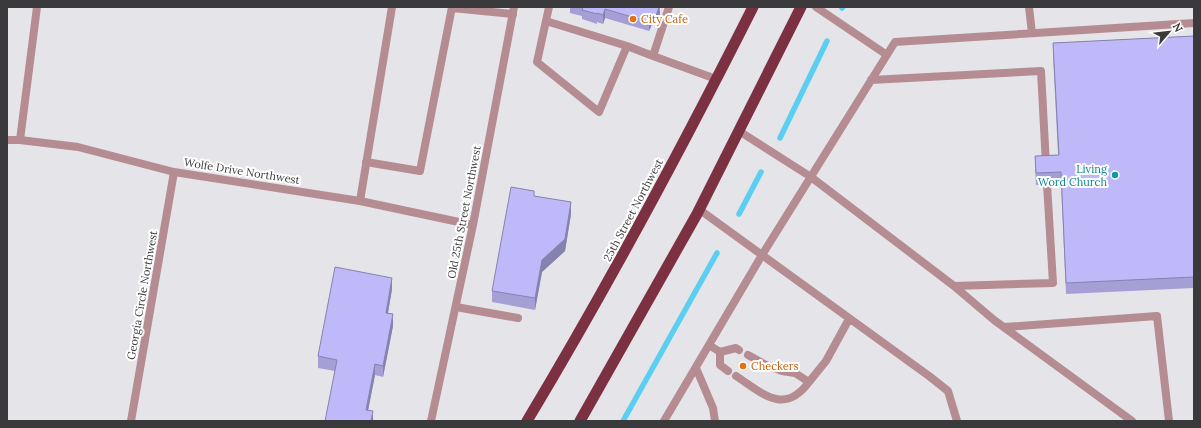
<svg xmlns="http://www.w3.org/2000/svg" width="1201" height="428" font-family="Lora,serif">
	<rect width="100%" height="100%" fill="#e5e5e9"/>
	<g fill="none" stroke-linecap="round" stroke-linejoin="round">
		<path stroke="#5ccef1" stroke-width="5.5" d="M842 8 843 7
			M780 138 827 41
			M739 214 761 172
			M623 421 717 253"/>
		<path stroke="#b58c92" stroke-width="8" d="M549 7 537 62 599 112 627 46 653 56
			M669 7 653 56 716 79
			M816 7 887 55
			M1029 7 1032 33
			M452 8 513 14
			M546 21 627 46
			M871 80 1041 71 1046 165
			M739 131 811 177 954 286 1053 283 1047 184
			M366 162 420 171 452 7
			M360 201 392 7
			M700 210 929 376 948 391 957 421
			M954 286 994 320 1132 421
			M456 307 518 318
			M1004 327 1157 316 1169 421
			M709 345 720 352 736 348 739 350
			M720 352V365L728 371
			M748 355 766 365 782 371 795 373 809 382 826 361 849 319
			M696 368 713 408 715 421
			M736 376C762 393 784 416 809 382
			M664 421 762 255 895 42 1194 23"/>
		<path stroke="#b58c92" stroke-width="8" d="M7 140H20L78 147 174 172 360 201 473 225
			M20 140 37 7
			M131 421 174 172
			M431 421 473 225 514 7"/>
		<path stroke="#7c3142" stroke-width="11" d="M527 421C608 286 682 148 753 7
			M580 421 697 214 801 7"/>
	</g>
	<path fill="#a59fd6" d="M570 7H660V14L656 26 652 24 649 31 605 18 603 24 597 22V24L582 19V16L570 13Z
		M1194 36V288L1066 294 1061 183 1036 185 1035 167V156L1058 155 1053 54V43Z
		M534 196 571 214 565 251 542 272 535 310 492 302V291Z
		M392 289 388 313 393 326 383 377 375 375 368 410 373 421 335 371 318 368V356Z"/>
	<path fill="#8682ae" d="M659 7 660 14 656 26V16Z
		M605 9V18L603 24V15Z
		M652 15V24L649 31V22Z
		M571 202V214L565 251 542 272 535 310V298L542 260Z
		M392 278V289L386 324V313Z
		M393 314V326L383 377V366Z
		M375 364V375L366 421V410Z
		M373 411V421H371Z"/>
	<path fill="#c0b9f9" stroke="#8682ae" d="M581 7H659L656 16 652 15 649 22 605 9 603 15 597 13V14L582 10 583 7Z
		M1194 36V277L1066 283 1061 172 1036 173 1035 156 1059 155 1053 43Z
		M511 187 534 191V196L571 202 565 239 542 260 535 298 492 291Z
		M335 267 392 278 386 313 393 314 383 366 375 364 366 410 373 411 371 421H325L337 360 318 356Z"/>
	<g fill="#e8710a" stroke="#fff" stroke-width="1.5">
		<circle cx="633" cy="19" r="4"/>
		<circle cx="743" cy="366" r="4"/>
	</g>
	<circle fill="#0f9aa8" stroke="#fff" stroke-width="1.5" cx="1115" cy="175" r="4"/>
	<g text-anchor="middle" stroke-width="4" stroke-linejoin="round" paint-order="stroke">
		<g font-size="11" fill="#c56008" stroke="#fff" text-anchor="start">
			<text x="641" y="23">City Cafe</text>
			<text x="751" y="370">Checkers</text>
		</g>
		<g font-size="11" fill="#0d838f" stroke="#fff" text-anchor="end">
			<text x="1107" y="173">Living<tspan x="1107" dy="13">Word Church</tspan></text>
		</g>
		<g font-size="11" fill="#3a3a3c" stroke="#fff">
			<text transform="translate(242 171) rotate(9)" y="4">Wolfe Drive Northwest</text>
			<text transform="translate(633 210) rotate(-62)" y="4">25th Street Northwest</text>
			<text transform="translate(464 212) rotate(-79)" y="4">Old 25th Street Northwest</text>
			<text transform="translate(142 295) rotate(-80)" y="4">Georgia Circle Northwest</text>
		</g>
	</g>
	<rect width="1201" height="428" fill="none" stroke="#3a3a3c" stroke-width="16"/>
	<g transform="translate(1169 32) rotate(62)" stroke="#ffffff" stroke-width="3" paint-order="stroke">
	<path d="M0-3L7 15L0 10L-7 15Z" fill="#3a3a3c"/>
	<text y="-6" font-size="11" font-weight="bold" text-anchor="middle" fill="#3a3a3c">N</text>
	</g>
</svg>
